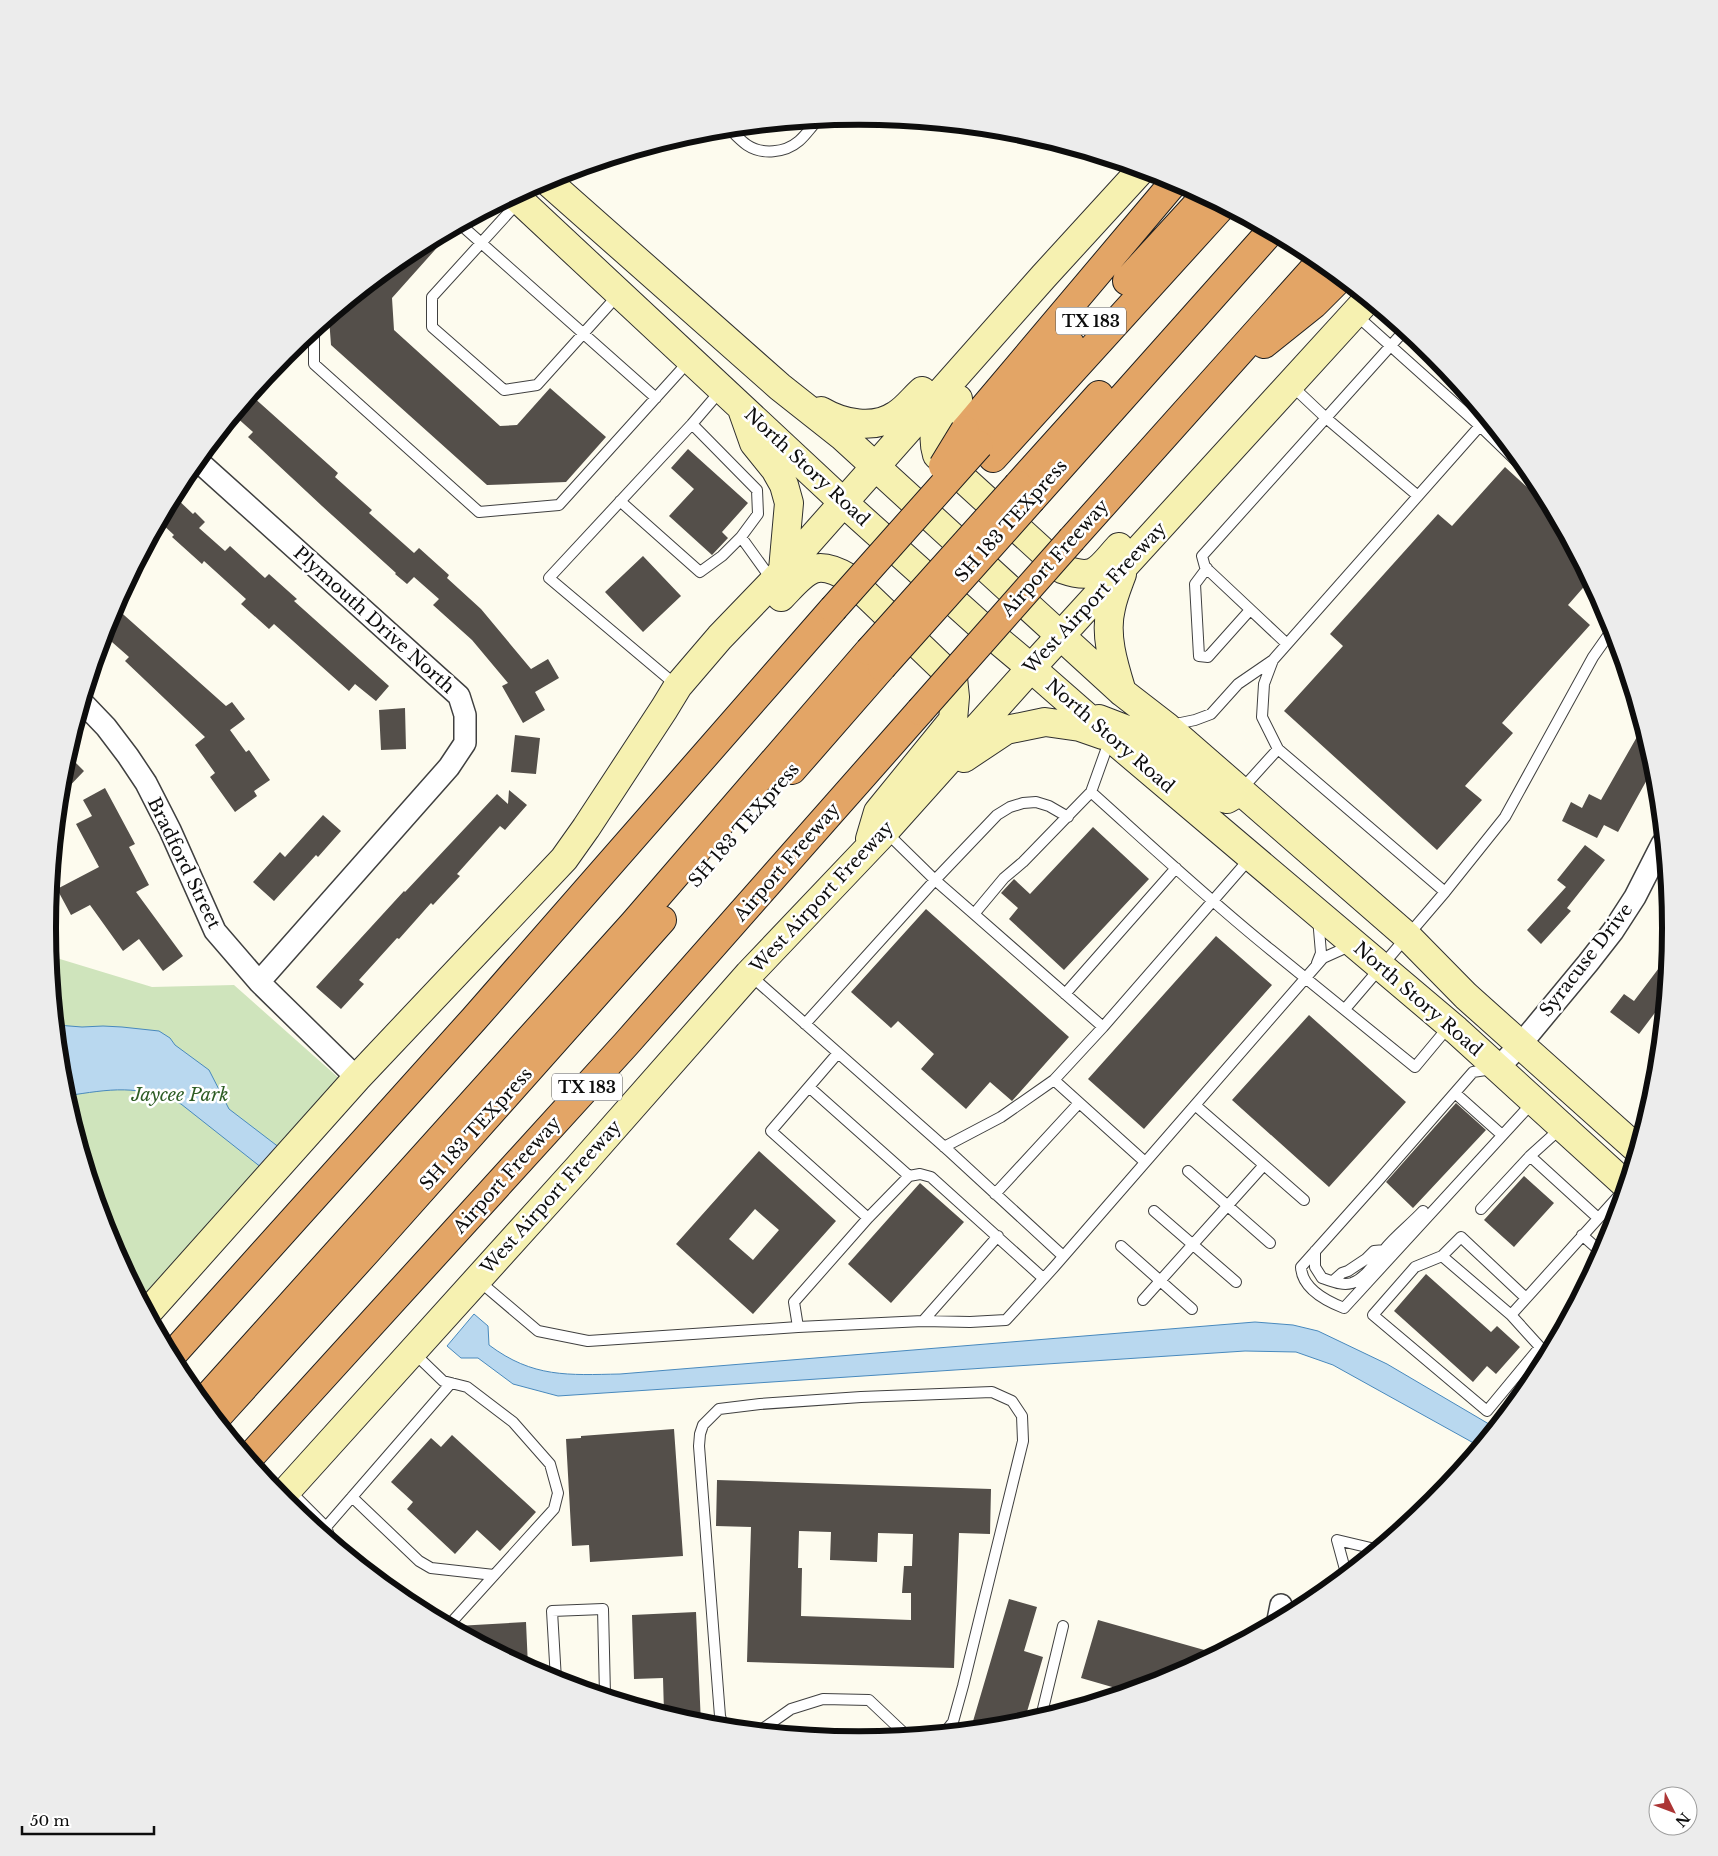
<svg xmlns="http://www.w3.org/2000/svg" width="1718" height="1856" font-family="'Libre Baskerville',serif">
	<rect width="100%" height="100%" fill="#fdfbee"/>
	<path fill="#cfe4bc" d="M50 956 152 987 234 985 341 1080 143 1301 109 1238 63 1086Z"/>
	<path fill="#b9d8ef" stroke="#4889bd" d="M57 1025 82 1027 103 1026 122 1027 159 1031 170 1038 175 1045 209 1070 229 1109 280 1148 262 1168 181 1104C138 1084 111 1089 66 1096L63 1086Z
		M474 1314 488 1326 489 1345C533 1378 568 1375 620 1374L1255 1322 1293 1325 1318 1331 1387 1364 1494 1427 1479 1446 1333 1365 1296 1352 1245 1351 558 1396 513 1384 478 1358H461L447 1346Z"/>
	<path fill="#544f4a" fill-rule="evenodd" d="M450 231 451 232 392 298 394 330 500 426 517 425 550 388 606 437 566 482 487 485 331 345 329 318 408 253Z
		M251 395 338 473 335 477 372 510 369 513 414 553 419 548 449 575 447 578 481 609 531 669 548 659 559 678 535 692 545 710 523 723 502 686 508 683 472 640 433 605 439 599 414 577 407 584 395 574 396 573 322 506 248 437 253 432 235 416Z
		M688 449 748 503 722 532 728 538 712 555 669 516 694 489 671 468Z
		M1505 467 1550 508 1589 581 1568 605 1590 625 1502 723 1513 733 1465 786 1482 800 1437 850 1284 711 1343 646 1330 634 1438 514 1452 526Z
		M174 496 193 514 195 512 205 522 199 528 225 551 230 546 265 578 269 574 297 599 294 601 389 686 376 701 355 684 349 691 274 624 269 629 241 604 246 599 204 561 202 564 172 537 174 535 160 522Z
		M643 556 681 596 643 632 605 592Z
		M115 607 226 706 232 702 245 719 230 730 246 752 249 750 270 780 254 791 257 796 235 812 210 777 215 773 195 745 205 737 125 661 129 657 104 635 109 617Z
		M405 708 406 749 381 750 379 710Z
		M1642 728 1654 767 1618 832 1604 825 1597 838 1562 821 1571 802 1582 808 1589 794 1601 800Z
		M515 735 540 738 536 774 511 772Z
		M68 755 84 771 61 795 63 769Z
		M105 788 135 844 129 847 149 885 136 892 183 956 163 971 139 939 123 951 90 905 71 915 57 889 99 867 76 824 92 816 83 800Z
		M509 790 527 805 505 830 500 826 457 874 460 876 433 905 431 903 399 939 397 938 359 980 364 984 341 1009 316 987 404 891 405 892 497 794 508 804Z
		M323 815 341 831 318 857 316 855 274 901 253 882 280 852 285 857Z
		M1093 827 1149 879 1064 970 1009 919 1018 908 1001 893 1014 879 1030 894Z
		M1585 845 1605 860 1567 908 1571 911 1541 944 1527 930 1566 887 1557 880Z
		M926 909 1069 1037 1012 1101 990 1082 966 1109 921 1069 934 1054 898 1021 891 1028 851 992Z
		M1216 936 1272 985 1144 1129 1088 1079Z
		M1668 956 1663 1002 1639 1034 1610 1012 1624 994 1634 1001Z
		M1309 1015 1406 1102 1329 1187 1232 1100Z
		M1456 1103 1486 1130 1413 1208 1386 1182Z
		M759 1151 836 1221 753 1314 676 1244ZM755 1209 779 1230 753 1260 729 1239Z
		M1524 1176 1554 1203 1514 1247 1484 1220Z
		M920 1183 964 1222 891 1303 848 1264Z
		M1426 1274 1491 1332 1497 1326 1520 1347 1496 1374 1487 1366 1473 1382 1394 1311Z
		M674 1429 683 1556 590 1562 589 1545 572 1546 566 1439 581 1438V1436Z
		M452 1435 536 1512 500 1551 477 1530 455 1554 407 1509 413 1502 391 1482 431 1438 441 1447Z
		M717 1480 991 1489 990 1534 959 1533 954 1668 747 1662 751 1527 716 1526ZM799 1531 831 1532 830 1560 877 1562 878 1533 913 1534 912 1566H904L902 1593H911V1620L801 1616 802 1568H798Z
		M1009 1599 1037 1607 1024 1651 1043 1657 1024 1722 971 1728Z
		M696 1612 701 1724 664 1713 663 1678 634 1679 632 1615Z
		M1098 1620 1215 1653 1169 1678 1126 1691 1081 1678Z
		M526 1622 528 1667 456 1628 457 1626Z"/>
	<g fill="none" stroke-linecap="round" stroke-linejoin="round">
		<g stroke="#404040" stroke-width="12">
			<path id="lane" d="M729 129C735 134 741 141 747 145 762 155 785 153 799 141 806 135 811 127 817 121
				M532 187 432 297V327L504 390 537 385 618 295
				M461 225 656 398
				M1355 314 1480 426 1535 479
				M314 330V364L479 512 559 505 689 361
				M1291 385 1326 418 1418 496
				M722 389 692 424 757 490 758 514 741 537 772 580
				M620 501 700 572 722 556 741 537
				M1207 568 1195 584 1199 656 1208 657 1250 610
				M1287 644 1205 567 1202 556 1404 331
				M676 685 549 578 692 424
				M1171 725 1195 720 1211 714 1238 684 1273 660
				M1241 790 1278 749
				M1091 792 1110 739
				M886 832 935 880 974 914
				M1251 857 1103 1027 974 914 1004 878 1023 862 1091 792C1150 845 1209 900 1271 950 1319 989 1367 1028 1415 1067L1450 1025
				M1445 892 1278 749 1262 717 1264 684 1273 660 1486 419
				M1317 963 1321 953 1318 918
				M750 975 949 1151 1063 1256
				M1065 994 1176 868
				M1345 1009 1445 892 1505 817 1593 657 1612 630
				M805 1024 935 880 997 815 1010 807 1023 803 1036 802 1049 806 1068 817
				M838 1053 771 1131 868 1218
				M1492 1069 1473 1072 1377 1182 1301 1267C1302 1289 1326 1301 1344 1308L1533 1102
				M1054 1080 1145 1162
				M809 1087 909 1176
				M1455 1093 1502 1135
				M944 1147 1001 1117 1054 1080 1103 1027
				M1530 1156 1598 1218
				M1264 1165 1304 1200
				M1188 1171 1270 1243
				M995 1194 1079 1103
				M1481 1209 1530 1156 1561 1128
				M1154 1211 1236 1282
				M1582 1235 1601 1252
				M1121 1246 1192 1309
				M1315 1251V1267L1322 1278C1332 1281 1342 1286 1352 1283 1366 1278 1376 1261 1384 1250 1395 1236 1411 1224 1423 1211
				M1442 1256 1461 1237 1526 1298
				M1043 1278 931 1177 920 1174 909 1176 868 1218 794 1302 798 1327 923 1321 970 1322 1006 1320 1055 1266 1323 958 1343 949 1352 947
				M479 1281 538 1331 588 1341 798 1327
				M1333 1281 1342 1273 1348 1271 1366 1259 1374 1251 1385 1250
				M1143 1300 1264 1165 1195 1105
				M1511 1315 1540 1347 1487 1411 1373 1315 1415 1267 1442 1256 1511 1315 1623 1191
				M923 1321 998 1236
				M414 1353 443 1381 467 1387 513 1422 550 1464 558 1493 554 1509 449 1625
				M289 1490 326 1527 330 1538
				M352 1497 419 1561 431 1568 494 1575
				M326 1527 451 1383
				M1346 1573 1337 1540 1375 1549
				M556 1680 552 1611 603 1609 605 1695
				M1041 1717 1063 1626
				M723 1726 720 1716 699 1446 700 1434 703 1425 719 1409 760 1404 861 1397 992 1392 1012 1401 1022 1416 1023 1441 963 1686 953 1722 946 1731
				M761 1730 791 1709 823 1699 869 1700 906 1735"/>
		</g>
		<g stroke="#404040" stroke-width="24">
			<path id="street" d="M198 461 459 696 465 715V743L449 767 259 982
				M83 703 106 727 128 756 146 783 170 830 215 931 259 982 357 1078
				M1498 1068 1520 1045 1588 963 1613 931 1635 897 1662 844
				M1278 1620 1281 1605"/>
		</g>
		<g stroke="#2f2f2f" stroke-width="30">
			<path id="secondary" d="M546 180 780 387 842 436 1122 692 1166 726 1407 936 1466 996 1636 1148
				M515 196 844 503 981 626 1031 668 1111 738 1456 1030 1625 1184
				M958 399C941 419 929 427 937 455L1062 569C1096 581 1098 570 1119 547
				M742 409 754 443 775 469 784 485 789 503 783 570
				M821 411C843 424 874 430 896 415 906 409 914 398 922 391
				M1122 574C1118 585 1113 597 1111 608 1104 635 1114 666 1122 692
				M781 597C806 571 814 557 849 578L953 678 955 697 953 720 878 812 870 839
				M1099 719 1138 734 1216 796 1227 799 1241 791
				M964 758 1006 730 1045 722 1080 727 1103 735
				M148 1312 357 1078 564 859 586 828 664 709 678 686 720 637 773 582 1044 276 1141 170
				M281 1497 579 1167 749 974 885 831 1031 668 1367 300"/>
		</g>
		<g stroke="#1e1e1e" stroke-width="30">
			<path id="highway" d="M1127 281 1204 197
				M1264 344 1314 304 1340 278
				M965 430 1175 181
				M979 445 1070 344
				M993 458 1222 206
				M1018 485 1099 395
				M1032 499 1270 232
				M1072 539 1320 262
				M792 770 882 667
				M172 1355 474 1019 833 609
				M203 1402 634 923 869 651
				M216 1418 368 1250 662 920
				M249 1458 626 1044 920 711"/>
		</g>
		<use href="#lane" stroke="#fff" stroke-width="10"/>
		<use href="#street" stroke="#fff" stroke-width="21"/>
		<use href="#secondary" stroke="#f6f1b1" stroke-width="28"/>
		<use href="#highway" stroke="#e3a566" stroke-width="28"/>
		<g stroke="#1e1e1e" stroke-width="30" stroke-linecap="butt">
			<path id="highway-bridge" d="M943 466 965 430
				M833 609 979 445
				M869 651 1018 485
				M882 667 1032 499
				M920 711 1072 539"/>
		</g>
		<use href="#highway-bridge" stroke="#e3a566" stroke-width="28"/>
	</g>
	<g text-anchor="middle" stroke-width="5" stroke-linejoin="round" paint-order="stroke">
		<g fill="#fff" stroke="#565656" stroke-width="1">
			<rect x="1056" y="307.5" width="70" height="27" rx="4"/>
			<rect x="552" y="1073.5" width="70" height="27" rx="4"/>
		</g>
		<g font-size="16" font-weight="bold" fill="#0d0d0d">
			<text x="1091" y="327">TX 183</text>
			<text x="587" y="1093">TX 183</text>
		</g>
		<g font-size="18" fill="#0d0d0d" stroke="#fff">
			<text transform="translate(807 467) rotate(43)" y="6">North Story Road</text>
			<text transform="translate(1011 521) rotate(-48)" y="6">SH 183 TEXpress</text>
			<text transform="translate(1055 558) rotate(-48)" y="6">Airport Freeway</text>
			<text transform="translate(1095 598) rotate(-47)" y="6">West Airport Freeway</text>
			<text transform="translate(374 620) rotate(42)" y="6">Plymouth Drive North</text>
			<text transform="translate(1110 736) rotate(41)" y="6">North Story Road</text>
			<text transform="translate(744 825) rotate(-49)" y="6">SH 183 TEXpress</text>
			<text transform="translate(787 862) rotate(-49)" y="6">Airport Freeway</text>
			<text transform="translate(184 863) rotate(64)" y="6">Bradford Street</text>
			<text transform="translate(822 897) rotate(-47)" y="6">West Airport Freeway</text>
			<text transform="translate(1586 960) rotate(-52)" y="6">Syracuse Drive</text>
			<text transform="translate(1418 999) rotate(41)" y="6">North Story Road</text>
			<text transform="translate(476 1129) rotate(-48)" y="6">SH 183 TEXpress</text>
			<text transform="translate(507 1175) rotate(-48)" y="6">Airport Freeway</text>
			<text transform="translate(551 1197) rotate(-48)" y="6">West Airport Freeway</text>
		</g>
		<g font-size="18" font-style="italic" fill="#2e5d25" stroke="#fff">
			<text x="180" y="1101">Jaycee Park</text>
		</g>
	</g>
	<path d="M0 0H1718V1856H0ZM56 928a803 803 0 1 1 1606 0a803 803 0 1 1-1606 0Z" fill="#ececec" fill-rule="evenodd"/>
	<path fill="none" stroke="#0d0d0d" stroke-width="6" d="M56 928a803 803 0 1 1 1606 0a803 803 0 1 1-1606 0Z"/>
	<g transform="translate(1673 1811) rotate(132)"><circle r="24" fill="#ffffff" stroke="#9e9e9e"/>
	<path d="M0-4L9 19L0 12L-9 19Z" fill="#ac3535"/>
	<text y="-8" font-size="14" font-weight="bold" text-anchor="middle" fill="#0d0d0d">N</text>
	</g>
	<path d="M22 1826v8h132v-8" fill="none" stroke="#0d0d0d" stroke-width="2.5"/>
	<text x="30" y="1826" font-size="15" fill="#0d0d0d" stroke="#ffffff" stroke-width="4" paint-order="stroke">50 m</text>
</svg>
